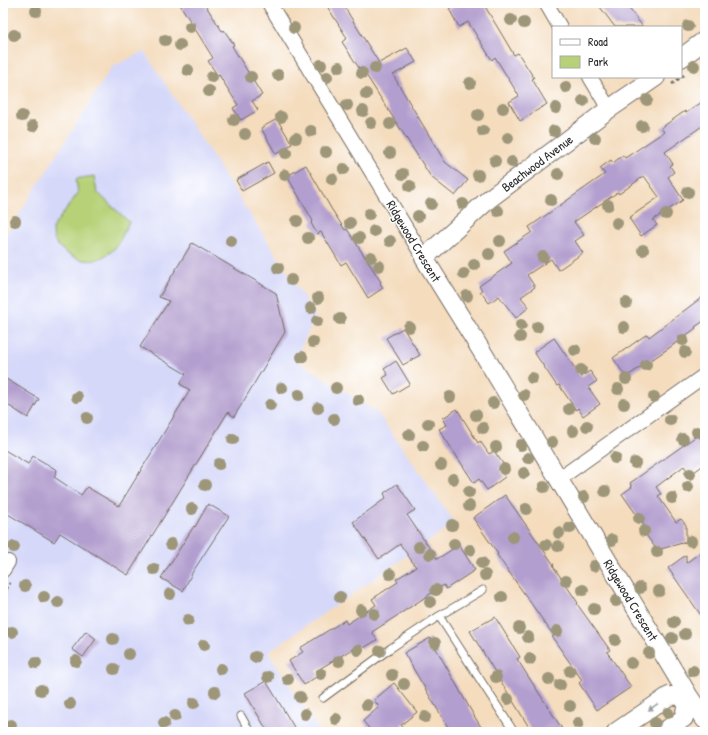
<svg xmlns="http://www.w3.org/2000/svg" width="708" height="735" font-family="'Patrick Hand',sans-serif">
	<rect width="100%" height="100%" fill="#fff"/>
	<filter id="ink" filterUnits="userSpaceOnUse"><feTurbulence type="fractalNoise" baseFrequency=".025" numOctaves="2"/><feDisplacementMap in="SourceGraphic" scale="8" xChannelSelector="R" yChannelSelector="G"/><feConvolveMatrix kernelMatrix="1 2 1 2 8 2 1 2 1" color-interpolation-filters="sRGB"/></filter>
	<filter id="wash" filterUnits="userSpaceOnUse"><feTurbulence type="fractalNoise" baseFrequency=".012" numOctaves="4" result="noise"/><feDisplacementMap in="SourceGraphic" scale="16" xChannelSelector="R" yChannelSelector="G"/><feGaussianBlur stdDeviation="0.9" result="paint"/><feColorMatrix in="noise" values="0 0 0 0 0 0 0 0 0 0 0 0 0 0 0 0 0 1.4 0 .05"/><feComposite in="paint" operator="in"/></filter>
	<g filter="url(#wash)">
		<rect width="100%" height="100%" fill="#f4dcbd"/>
		<path fill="#d5d8f9" d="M144 51 316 316 295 359 377 412 455 523 268 652 320 732H28L3 716V240L112 67Z"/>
		<path fill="#b6d177" stroke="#707e51" d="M94 176 97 192 129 222C125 230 118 246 112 251 108 254 103 257 98 259 84 265 60 253 54 239 53 235 53 231 53 227L78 193 76 179Z"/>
		<g id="blocks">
			<path fill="#b39fcf" d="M179 3H204L222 31 224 30 234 45 232 46 262 95 252 101 258 110 241 120 233 108 238 105 219 75 218 76 208 61 213 58Z
				M325 3H342L379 63 407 48 416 62 393 75 445 162 468 180 455 196 431 177 361 67 359 68 342 42 347 38Z
				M460 3H483L514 55 518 53 534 78 532 79 547 104 520 121 509 102 519 96 495 57 492 60 468 22 459 27 449 9Z
				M597 3H625L643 27H615Z
				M705 100V124L665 152 673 164 670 166 674 172 668 177 683 200 653 220 657 225 641 236 629 218 659 197 644 176 619 194 618 192 574 222 584 235 575 241 583 253 558 270 551 259 527 275 535 287 521 297 529 307 516 318 499 296 489 303 480 291 482 290 479 286 512 263 504 251 532 232 529 227 605 174 600 168 611 160 613 163 623 155 625 158 664 132 661 128 685 111 686 113Z
				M277 119 292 144 276 154 261 128Z
				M268 162 274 173 242 191 236 180Z
				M306 165 332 210 345 230 347 229 381 282 380 283 383 288 368 298 346 262 341 265 321 232 317 234 311 223 313 221 287 176Z
				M192 243 276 293 285 332 234 417 228 412 128 575 60 533 54 542 3 511V449L28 464 33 456 57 470 54 477 81 495 87 487 119 506 190 390 180 384 186 374 140 347 169 301 159 297Z
				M705 295V320L695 327 696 328 669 348 626 377 613 358 647 334 649 337Z
				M403 328 420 355 403 365 386 338Z
				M554 338 581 377 590 371 597 381 588 387 600 404 583 416 578 408 576 410 559 385 557 386 534 352Z
				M396 361 410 384 393 394 383 378 388 375 384 369Z
				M3 377 39 399 28 418 3 402Z
				M457 409 478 443 480 441 489 454 494 451 504 465 499 468 505 477 487 490 479 479 474 483 439 429 447 425 443 418Z
				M698 435 705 445V464L690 475 684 466 656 487 661 494 658 496 676 522 681 519 686 525V542L657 550 646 535 648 533 643 524 622 494 632 487 630 483Z
				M397 484 415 510 407 515 437 559 459 545 475 570 446 589 444 585 372 632 377 640 362 649 359 645 316 671 319 675 304 685 289 661 303 652 300 648 345 620 347 624 376 605 372 599 398 582 396 579 416 567 400 544 379 559 353 522 386 498 384 493Z
				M505 495 554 565 553 566 578 603 577 604 610 650 607 652 631 687 597 710 579 683 582 680 552 637 554 636 497 555 498 554 473 518Z
				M208 504 229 516 192 573 183 591 161 578 194 526 195 527Z
				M705 549V621L668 568 686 555V563Z
				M495 617 520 657 517 659 564 732H532L495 672 470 631Z
				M86 631 96 639 83 657 72 649Z
				M430 638 473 714 484 732H451L404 653Z
				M266 681 297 732H268L245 693Z
				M394 683 417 712 401 725 407 732H372L363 721 379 707 374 700Z"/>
		</g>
	</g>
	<g filter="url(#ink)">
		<use href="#blocks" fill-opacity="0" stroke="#71695e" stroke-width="1"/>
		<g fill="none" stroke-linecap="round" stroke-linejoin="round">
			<g stroke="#71695e" stroke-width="9">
				<path id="service" d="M439 616 514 732
					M323 698 391 648 439 616 483 590
					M241 716 250 732"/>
			</g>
			<g stroke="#71695e" stroke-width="16">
				<path id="minor" d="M269 3 424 258
					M546 3 560 27
					M590 77 609 109
					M559 479 705 375
					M3 570 8 562"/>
			</g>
			<g stroke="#71695e" stroke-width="20">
				<path id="tertiary" d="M681 58 705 40
					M656 77 609 109 489 199 424 258 486 358 688 695 705 720
					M616 732 669 696 688 695
					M663 732 684 718 688 695"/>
			</g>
			<path stroke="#71695e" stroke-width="2.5" stroke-dasharray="3 3" stroke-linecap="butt" d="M672 84 684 75
				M3 595 10 583
				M3 728 11 732"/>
			<use href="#service" stroke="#fff" stroke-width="7"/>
			<use href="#minor" stroke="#fff" stroke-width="14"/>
			<use href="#tertiary" stroke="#fff" stroke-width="18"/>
		</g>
		<g fill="#9d9679">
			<circle cx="36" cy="11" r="6"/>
			<circle cx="511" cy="20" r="6"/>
			<circle cx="524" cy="23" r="6"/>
			<circle cx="688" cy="26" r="6"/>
			<circle cx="190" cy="27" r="6"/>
			<circle cx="294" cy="28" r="6"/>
			<circle cx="14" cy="35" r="6"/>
			<circle cx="165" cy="40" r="6"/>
			<circle cx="180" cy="45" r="6"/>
			<circle cx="321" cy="65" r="6"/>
			<circle cx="694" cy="66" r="6"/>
			<circle cx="339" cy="67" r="6"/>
			<circle cx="375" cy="68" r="6"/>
			<circle cx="188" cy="70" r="6"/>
			<circle cx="362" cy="73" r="6"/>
			<circle cx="278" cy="75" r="6"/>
			<circle cx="212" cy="77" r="6"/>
			<circle cx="251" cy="77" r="6"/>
			<circle cx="327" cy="77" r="6"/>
			<circle cx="470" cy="83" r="6"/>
			<circle cx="566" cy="87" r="6"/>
			<circle cx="209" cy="91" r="6"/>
			<circle cx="366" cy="94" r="6"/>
			<circle cx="647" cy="100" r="6"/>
			<circle cx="583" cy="101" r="6"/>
			<circle cx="347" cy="105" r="6"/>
			<circle cx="503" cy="108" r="6"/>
			<circle cx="556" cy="108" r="6"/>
			<circle cx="363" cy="111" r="6"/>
			<circle cx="478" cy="115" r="6"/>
			<circle cx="22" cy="116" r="6"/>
			<circle cx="281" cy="117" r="6"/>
			<circle cx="234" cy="120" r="6"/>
			<circle cx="371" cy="123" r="6"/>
			<circle cx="390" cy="124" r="6"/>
			<circle cx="33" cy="126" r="6"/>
			<circle cx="642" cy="126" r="6"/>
			<circle cx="311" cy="131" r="6"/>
			<circle cx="483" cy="131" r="6"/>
			<circle cx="554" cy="131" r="6"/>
			<circle cx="245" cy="134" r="6"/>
			<circle cx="296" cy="138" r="6"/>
			<circle cx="508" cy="138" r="6"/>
			<circle cx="595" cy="138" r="6"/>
			<circle cx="326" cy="152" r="6"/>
			<circle cx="286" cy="153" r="6"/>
			<circle cx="390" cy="153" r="6"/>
			<circle cx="495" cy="161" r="6"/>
			<circle cx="512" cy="162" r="6"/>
			<circle cx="344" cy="169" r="6"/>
			<circle cx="403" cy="174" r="6"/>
			<circle cx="558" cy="174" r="6"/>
			<circle cx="285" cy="175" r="6"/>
			<circle cx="478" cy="175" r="6"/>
			<circle cx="332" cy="179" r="6"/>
			<circle cx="410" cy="186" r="6"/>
			<circle cx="688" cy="192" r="6"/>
			<circle cx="551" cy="200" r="6"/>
			<circle cx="431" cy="204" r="6"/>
			<circle cx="463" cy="204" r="6"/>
			<circle cx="608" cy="205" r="6"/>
			<circle cx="498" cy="211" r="6"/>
			<circle cx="369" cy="214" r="6"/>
			<circle cx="666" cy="214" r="6"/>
			<circle cx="418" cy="216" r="6"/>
			<circle cx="15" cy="221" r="6"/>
			<circle cx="297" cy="221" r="6"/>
			<circle cx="350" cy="223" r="6"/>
			<circle cx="617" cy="223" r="6"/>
			<circle cx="374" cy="231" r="6"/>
			<circle cx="308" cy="238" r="6"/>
			<circle cx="359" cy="238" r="6"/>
			<circle cx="231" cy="241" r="6"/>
			<circle cx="390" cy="241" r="6"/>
			<circle cx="500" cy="241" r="6"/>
			<circle cx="643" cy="250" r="6"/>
			<circle cx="489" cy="254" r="6"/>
			<circle cx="371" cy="257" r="6"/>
			<circle cx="543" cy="257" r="6"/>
			<circle cx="474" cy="265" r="6"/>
			<circle cx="379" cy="266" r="6"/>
			<circle cx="278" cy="268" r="6"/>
			<circle cx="464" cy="274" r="6"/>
			<circle cx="291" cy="280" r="6"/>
			<circle cx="467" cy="296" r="6"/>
			<circle cx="318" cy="298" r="6"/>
			<circle cx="626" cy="303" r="6"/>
			<circle cx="311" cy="308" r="6"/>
			<circle cx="340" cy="319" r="6"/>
			<circle cx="317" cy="321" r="6"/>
			<circle cx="521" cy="325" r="6"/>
			<circle cx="409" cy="327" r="6"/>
			<circle cx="537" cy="327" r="6"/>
			<circle cx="624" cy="327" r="6"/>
			<circle cx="520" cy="337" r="6"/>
			<circle cx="683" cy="340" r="6"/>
			<circle cx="313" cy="342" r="6"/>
			<circle cx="575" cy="350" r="6"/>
			<circle cx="685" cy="352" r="6"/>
			<circle cx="302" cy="357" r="6"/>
			<circle cx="646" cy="365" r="6"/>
			<circle cx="581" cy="370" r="6"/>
			<circle cx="532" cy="378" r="6"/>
			<circle cx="626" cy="379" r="6"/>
			<circle cx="282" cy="388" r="6"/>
			<circle cx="336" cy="388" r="6"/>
			<circle cx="618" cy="389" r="6"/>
			<circle cx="299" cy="395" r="6"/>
			<circle cx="524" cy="395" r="6"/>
			<circle cx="77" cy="397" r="6"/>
			<circle cx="450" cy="397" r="6"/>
			<circle cx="654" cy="397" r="6"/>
			<circle cx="358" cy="400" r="6"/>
			<circle cx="493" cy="403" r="6"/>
			<circle cx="624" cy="404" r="6"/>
			<circle cx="270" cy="405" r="6"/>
			<circle cx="318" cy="408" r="6"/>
			<circle cx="569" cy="409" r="6"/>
			<circle cx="476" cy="415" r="6"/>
			<circle cx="87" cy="418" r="6"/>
			<circle cx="334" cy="419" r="6"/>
			<circle cx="670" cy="420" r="6"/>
			<circle cx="428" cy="424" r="6"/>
			<circle cx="587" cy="426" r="6"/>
			<circle cx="483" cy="428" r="6"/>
			<circle cx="573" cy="431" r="6"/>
			<circle cx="697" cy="432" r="6"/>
			<circle cx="409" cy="435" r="6"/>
			<circle cx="233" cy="439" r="6"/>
			<circle cx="683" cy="439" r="6"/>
			<circle cx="552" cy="442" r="6"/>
			<circle cx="521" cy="445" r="6"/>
			<circle cx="423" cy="446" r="6"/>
			<circle cx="496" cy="447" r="6"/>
			<circle cx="528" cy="458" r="6"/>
			<circle cx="615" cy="458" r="6"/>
			<circle cx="635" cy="463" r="6"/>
			<circle cx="219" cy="464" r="6"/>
			<circle cx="441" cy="465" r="6"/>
			<circle cx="504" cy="469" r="6"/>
			<circle cx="524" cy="473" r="6"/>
			<circle cx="690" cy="474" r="6"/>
			<circle cx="453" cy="479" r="6"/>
			<circle cx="205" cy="485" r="6"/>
			<circle cx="544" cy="487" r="6"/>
			<circle cx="688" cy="487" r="6"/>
			<circle cx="605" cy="491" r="6"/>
			<circle cx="469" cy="492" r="6"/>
			<circle cx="584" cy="497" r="6"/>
			<circle cx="672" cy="498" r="6"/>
			<circle cx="469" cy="506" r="6"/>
			<circle cx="192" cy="509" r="6"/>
			<circle cx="526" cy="509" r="6"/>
			<circle cx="639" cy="518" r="6"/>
			<circle cx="452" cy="525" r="6"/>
			<circle cx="570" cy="528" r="6"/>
			<circle cx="644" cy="531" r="6"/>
			<circle cx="559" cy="533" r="6"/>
			<circle cx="513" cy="537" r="6"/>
			<circle cx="612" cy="540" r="6"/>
			<circle cx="691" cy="541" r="6"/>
			<circle cx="171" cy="544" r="6"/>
			<circle cx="454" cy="544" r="6"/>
			<circle cx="546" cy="545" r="6"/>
			<circle cx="558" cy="546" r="6"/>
			<circle cx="14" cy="547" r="6"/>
			<circle cx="419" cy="547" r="6"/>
			<circle cx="470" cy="550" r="6"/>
			<circle cx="657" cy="552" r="6"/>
			<circle cx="430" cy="554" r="6"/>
			<circle cx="482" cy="563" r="6"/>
			<circle cx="594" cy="566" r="6"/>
			<circle cx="154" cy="569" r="6"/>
			<circle cx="390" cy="574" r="6"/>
			<circle cx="485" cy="575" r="6"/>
			<circle cx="566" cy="581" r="6"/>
			<circle cx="25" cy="586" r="6"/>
			<circle cx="640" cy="588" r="6"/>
			<circle cx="436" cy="590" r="6"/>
			<circle cx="583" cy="590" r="6"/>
			<circle cx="659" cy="591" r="6"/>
			<circle cx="170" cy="594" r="6"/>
			<circle cx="44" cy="597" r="6"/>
			<circle cx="340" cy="597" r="6"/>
			<circle cx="502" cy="597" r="6"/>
			<circle cx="616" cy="601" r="6"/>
			<circle cx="58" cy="602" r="6"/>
			<circle cx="430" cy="602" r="6"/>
			<circle cx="594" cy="609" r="6"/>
			<circle cx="361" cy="610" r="6"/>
			<circle cx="374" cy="614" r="6"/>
			<circle cx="188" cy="620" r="6"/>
			<circle cx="674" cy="622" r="6"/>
			<circle cx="519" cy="628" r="6"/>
			<circle cx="557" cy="631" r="6"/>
			<circle cx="12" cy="632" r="6"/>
			<circle cx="685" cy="634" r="6"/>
			<circle cx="528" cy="637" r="6"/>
			<circle cx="672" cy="638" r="6"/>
			<circle cx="113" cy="639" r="6"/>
			<circle cx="615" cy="640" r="6"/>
			<circle cx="435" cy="643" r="6"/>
			<circle cx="204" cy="645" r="6"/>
			<circle cx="358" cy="650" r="6"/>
			<circle cx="380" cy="651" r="6"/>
			<circle cx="649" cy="653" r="6"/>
			<circle cx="129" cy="654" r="6"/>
			<circle cx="255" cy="657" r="6"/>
			<circle cx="530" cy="659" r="6"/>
			<circle cx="76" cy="661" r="6"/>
			<circle cx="339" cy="661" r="6"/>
			<circle cx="36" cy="663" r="6"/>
			<circle cx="631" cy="663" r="6"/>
			<circle cx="114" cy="669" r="6"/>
			<circle cx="221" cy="669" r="6"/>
			<circle cx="570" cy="671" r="6"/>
			<circle cx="693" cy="671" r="6"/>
			<circle cx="321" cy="674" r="6"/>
			<circle cx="392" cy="675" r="6"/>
			<circle cx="268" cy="677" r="6"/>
			<circle cx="496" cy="677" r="6"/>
			<circle cx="288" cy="679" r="6"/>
			<circle cx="549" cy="679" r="6"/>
			<circle cx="404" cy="684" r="6"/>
			<circle cx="560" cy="685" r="6"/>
			<circle cx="41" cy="690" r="6"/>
			<circle cx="215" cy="692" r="6"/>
			<circle cx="300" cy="697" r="6"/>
			<circle cx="508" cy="699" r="6"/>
			<circle cx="194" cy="703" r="6"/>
			<circle cx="70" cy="704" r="6"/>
			<circle cx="367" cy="705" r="6"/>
			<circle cx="570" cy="706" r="6"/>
			<circle cx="668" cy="713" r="6"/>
			<circle cx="305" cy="714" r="6"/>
			<circle cx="175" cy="716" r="6"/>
			<circle cx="425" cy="717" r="6"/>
			<circle cx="336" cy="719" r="6"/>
			<circle cx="164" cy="723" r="6"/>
			<circle cx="578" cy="723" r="6"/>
			<circle cx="655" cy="723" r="6"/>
			<circle cx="11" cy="725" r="6"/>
		</g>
		<defs><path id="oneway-solid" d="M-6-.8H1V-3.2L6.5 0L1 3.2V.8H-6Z"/></defs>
		<use fill="#a0a0a0" href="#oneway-solid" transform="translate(653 707) rotate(145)"/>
	</g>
	<g text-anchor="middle" stroke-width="3" stroke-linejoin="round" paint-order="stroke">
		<g font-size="13" fill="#2b2b2b" stroke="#fff">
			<text transform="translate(537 163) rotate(-37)" y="5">Beachwood Avenue</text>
			<text transform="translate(414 241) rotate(59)" y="5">Ridgewood Crescent</text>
			<text transform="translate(631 600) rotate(59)" y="5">Ridgewood Crescent</text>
		</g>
	</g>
	<rect width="708" height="735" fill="none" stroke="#fff" stroke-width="16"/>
	<rect x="552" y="26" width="130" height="52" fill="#ffffff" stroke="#aaaaaa"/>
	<rect x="560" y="39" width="20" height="6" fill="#ffffff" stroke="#aaaaaa"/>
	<text x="588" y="46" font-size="12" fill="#2b2b2b">Road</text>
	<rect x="560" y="56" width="20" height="12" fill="#b6d177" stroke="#aaaaaa"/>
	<text x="588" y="66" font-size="12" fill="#2b2b2b">Park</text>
</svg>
